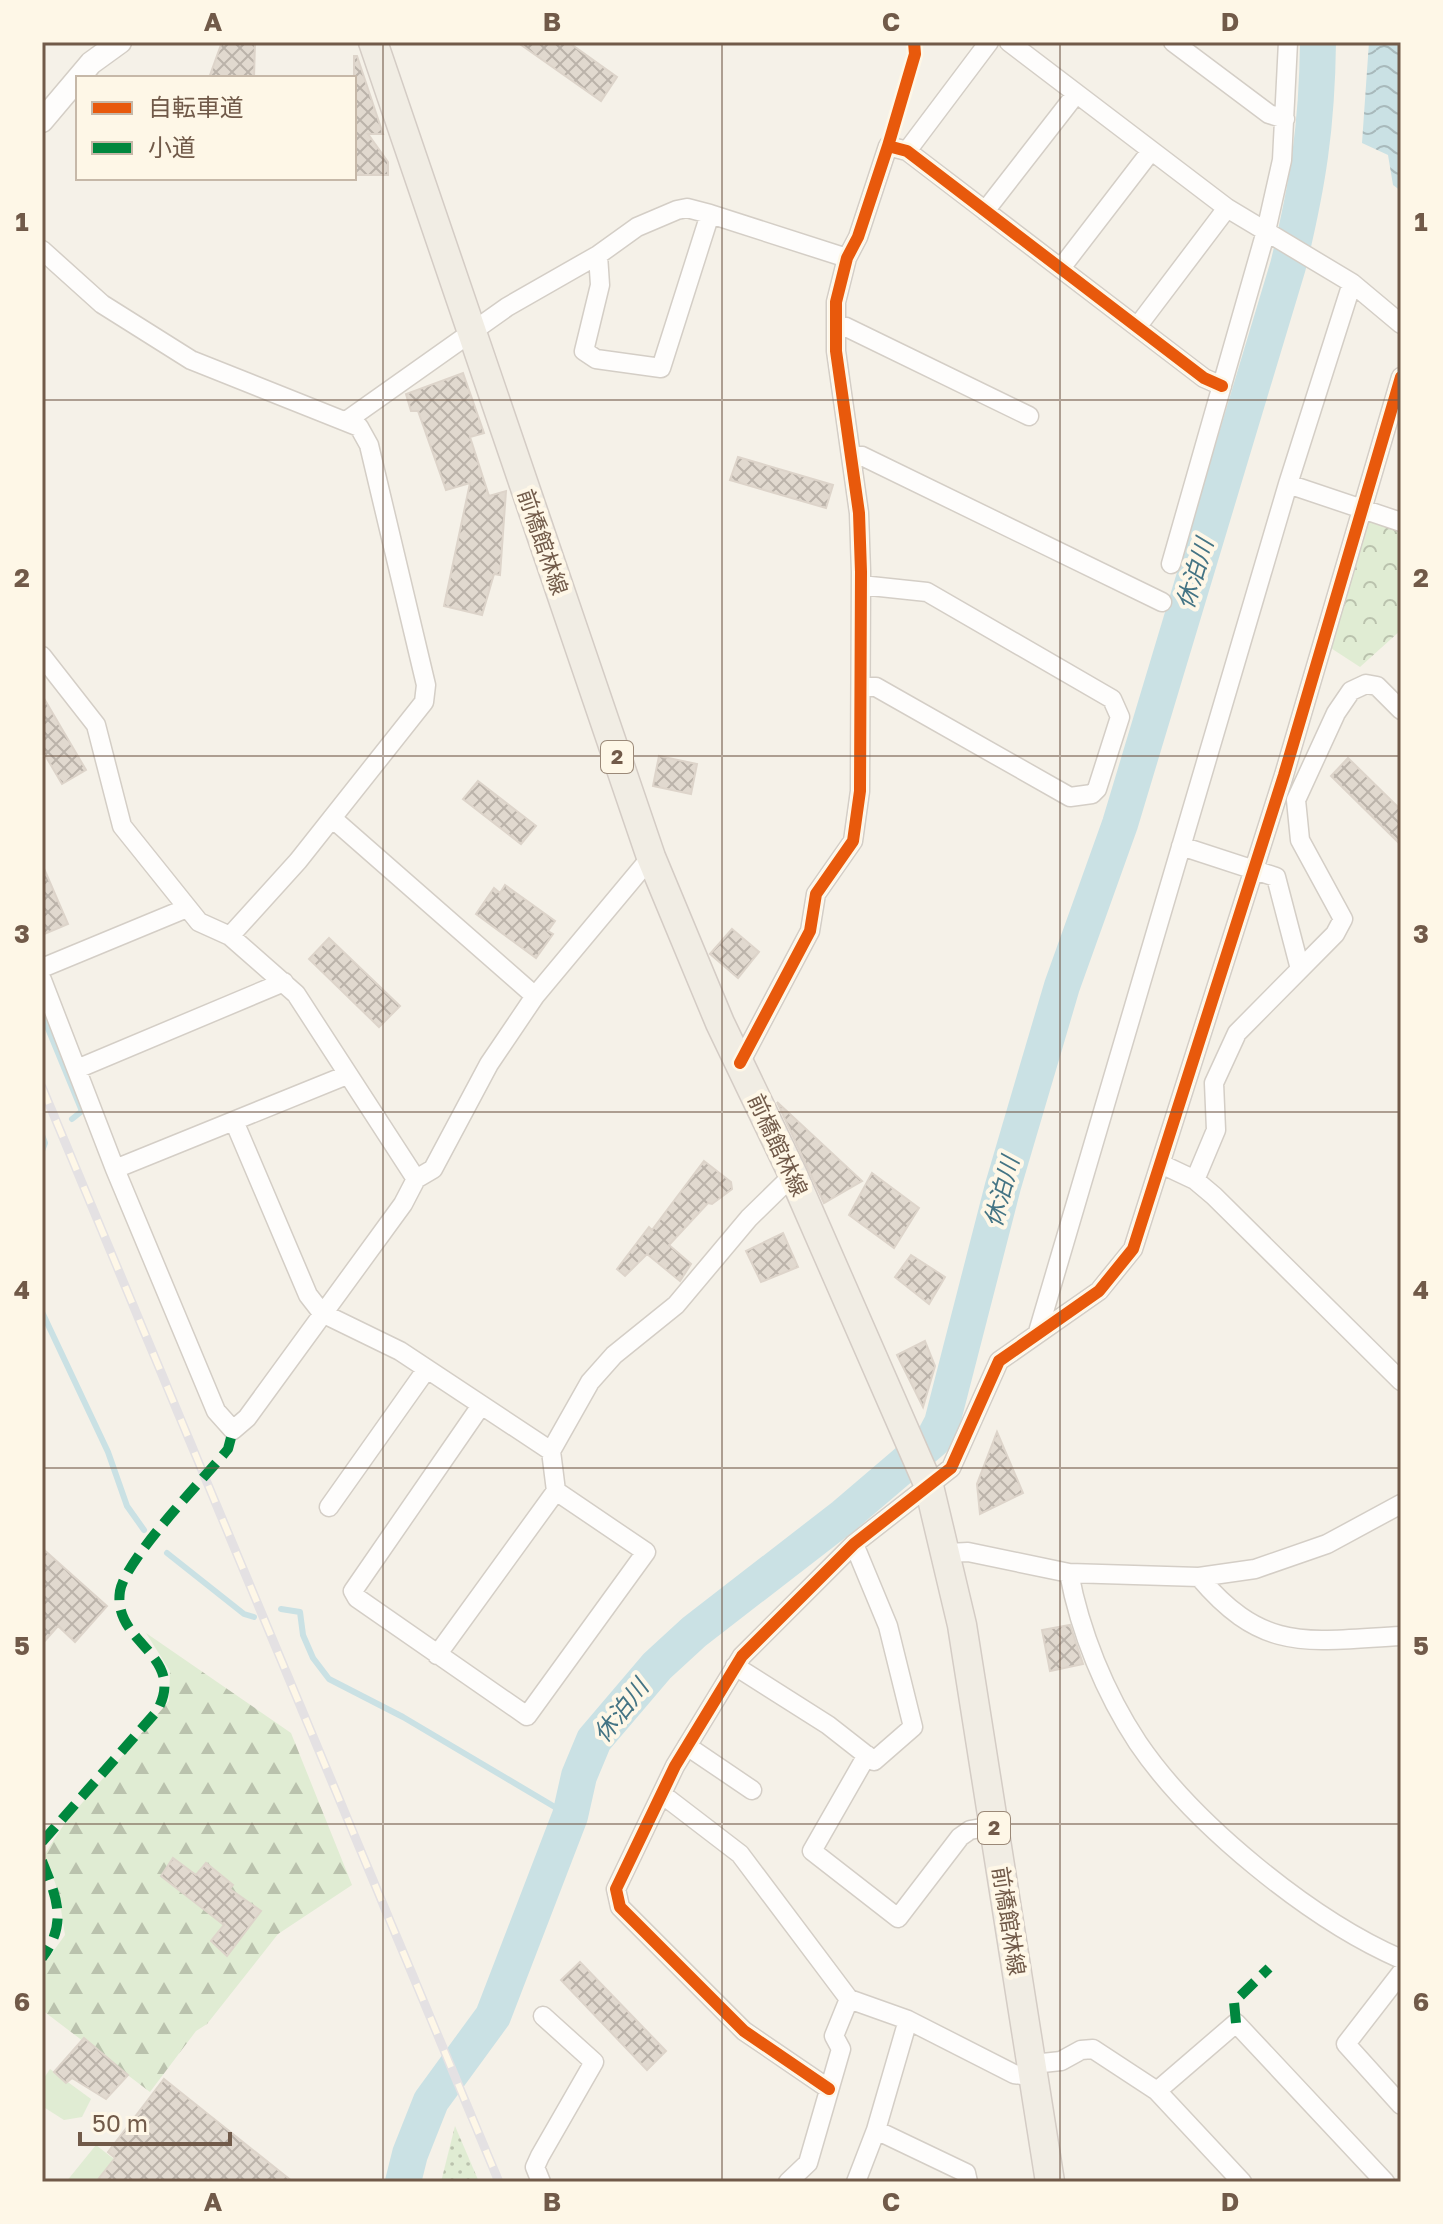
<svg xmlns="http://www.w3.org/2000/svg" width="1443" height="2224" font-family="'Golos Text','Noto Sans JP',sans-serif">
	<defs>
		<pattern id="grass-dots" width="8" height="8" patternUnits="userSpaceOnUse" patternTransform="scale(2)"><rect width="8" height="8" fill="#e0ecd3"/><path d="M2 2h.1M6 6h.1" fill="none" stroke="#bac2ad" stroke-width="1.8" stroke-linecap="round"/></pattern>
		<pattern id="forest-firs" width="22" height="20" patternUnits="userSpaceOnUse" patternTransform="scale(2)"><rect width="22" height="20" fill="#e0ecd3"/><path d="M5 1l3.5 6h-7zM16 11l3.5 6h-7z" fill="#bac2ad"/></pattern>
		<pattern id="park-crowns" width="20" height="18" patternUnits="userSpaceOnUse" patternTransform="scale(2)"><rect width="20" height="18" fill="#e0ecd3"/><path d="M2 6a3 3 0 1 1 6 0M12 15a3 3 0 1 1 6 0" fill="none" stroke="#bac2ad"/></pattern>
		<pattern id="water-waves" width="16" height="10" patternUnits="userSpaceOnUse" patternTransform="scale(2)"><rect width="16" height="10" fill="#cae1e4"/><path d="M0 5q4-4 8 0t8 0" fill="none" stroke="#a8b9bb"/></pattern>
		<pattern id="building-cross-hatch" width="8" height="8" patternUnits="userSpaceOnUse" patternTransform="scale(2)"><rect width="8" height="8" fill="#e1d9cf"/><path d="M0 0l8 8M0 8l8-8" fill="none" stroke="#bbb3aa"/></pattern>
	</defs>
	<rect width="100%" height="100%" fill="#f5f1e8"/>
	<path fill="url(#grass-dots)" d="M455 2126 479 2182H441Z"/>
	<path fill="url(#forest-firs)" d="M146 1633 291 1733 352 1885 278 1934 207 2024 196 2031 150 2092 42 2010V1967L65 1935 58 1890 44 1855 65 1823 169 1701 170 1671Z"/>
	<path fill="url(#park-crowns)" d="M1361 509 1401 522V630L1360 667 1320 641Z"/>
	<path fill="#e0ecd3" d="M50 2069 91 2099 82 2117 64 2120 42 2106V2081Z
		M96 2145 143 2182H66Z"/>
	<path fill="url(#water-waves)" d="M1369 42H1401V191L1393 185 1388 155 1362 143Z"/>
	<g fill="none" stroke-linecap="round" stroke-linejoin="round">
		<path stroke="#cae1e4" stroke-width="6" d="M42 1014 82 1111 72 1119
			M42 1135 45 1143 42 1151
			M42 1312 108 1452 127 1506 144 1530
			M167 1553 244 1614 254 1617
			M281 1609 300 1612 303 1635 313 1658 329 1679 403 1717 570 1816"/>
		<path stroke="#cae1e4" stroke-width="36" d="M403 2182 410 2154 431 2101 493 2016 570 1816 579 1776 594 1740 657 1666 694 1632 844 1516 933 1440 942 1423 1003 1186 1062 986 1120 824 1288 266C1308 184 1317 127 1318 42"/>
	</g>
	<path fill="url(#building-cross-hatch)" stroke="#ddd4ca" stroke-width="2" d="M222 42H255L254 78H209Z
		M517 42H568L617 77 601 101Z
		M354 56H357L383 134H368L388 162V175H354Z
		M463 373 484 433 470 437 489 496 506 491 500 575 494 574 482 615 444 606 470 483 446 490 418 411H411L406 394Z
		M738 457 833 485 826 508 730 480Z
		M42 695 86 770 62 784 42 750Z
		M659 756 697 764 691 794 653 786Z
		M1348 758 1401 810V845L1331 776Z
		M478 781 536 826 521 844 463 799Z
		M42 864 68 924 42 935Z
		M505 885 555 921 548 931 553 934 536 958 476 914 494 888 500 893Z
		M732 929 759 952 738 978 710 954Z
		M329 938 400 1006 379 1027 309 959Z
		M777 1102 862 1181 824 1203Z
		M704 1161 731 1182 732 1189 712 1204 708 1203 669 1245 691 1264 680 1281 647 1254 625 1276 617 1269 649 1227 652 1230Z
		M872 1173 919 1208 894 1248 849 1215Z
		M783 1233 798 1267 761 1282 746 1251Z
		M911 1255 945 1277 929 1304 895 1277Z
		M925 1341 935 1366 923 1407 897 1355Z
		M997 1432 1023 1493 980 1514 977 1484Z
		M42 1548 107 1606 75 1642 58 1626 42 1644Z
		M1070 1625 1083 1664 1050 1671 1042 1630Z
		M173 1858 196 1875 206 1863 233 1885 230 1889 261 1911 227 1956 211 1941 224 1925 161 1876Z
		M580 1962 666 2051 647 2070 561 1980Z
		M84 2038 128 2075 106 2099 72 2078 66 2083 54 2072Z
		M164 2079 293 2182H96L115 2158 108 2152Z"/>
	<g fill="none" stroke-linecap="round" stroke-linejoin="round">
		<g stroke="#d4cec6" stroke-width="21">
			<path id="minor" d="M1009 42 1227 208 1352 283 1401 324
				M1173 42 1269 114 1285 119
				M907 151 989 42
				M985 211 1076 94
				M42 250 102 304 191 360 359 427 369 445 426 685 424 702 298 861 230 936
				M598 255 600 285 584 351 596 359 661 368 710 214
				M1061 268 1151 151
				M836 326 846 327 1029 416
				M1137 327 1227 208
				M346 421 507 307 598 255 637 227 677 210 687 208 710 214 847 258
				M851 455 862 456 1162 602
				M1288 484 1401 522
				M1171 564 1266 231 1282 160 1288 42
				M42 656 96 725 122 826 199 922 230 936 296 994 416 1179
				M861 687H876L1070 797 1092 794 1097 789 1120 717 1112 699 927 592 861 585
				M332 818 535 996
				M1181 846 1276 877 1300 969
				M42 968 187 908
				M42 980 115 1169 216 1411 233 1430 247 1418 403 1204 416 1179 433 1169 489 1064 535 996 651 857
				M740 1063 810 931 816 894 853 841 860 791 861 572 859 513 836 351V302L847 258 858 237 888 146 907 151 1204 378 1222 386
				M77 1069 284 982
				M234 1121 308 1295 322 1313 400 1351 551 1451
				M1161 1164 1195 1180 1214 1196 1401 1381
				M115 1169 347 1075
				M1195 1180 1216 1130 1214 1083 1237 1033 1335 934 1343 919 1300 840 1296 800 1336 713 1351 691 1366 684 1377 686 1401 710
				M1038 1332 1288 484 1352 283
				M480 1407 353 1591 357 1598 527 1716 646 1552 556 1491 551 1451 590 1382 614 1355 676 1305 749 1218 793 1175
				M329 1507 426 1370
				M948 1553 968 1552 1069 1573 1199 1577 1255 1569 1327 1544 1401 1504
				M1069 1573C1080 1632 1105 1693 1138 1743 1193 1824 1311 1920 1401 1959
				M1199 1577C1264 1654 1308 1641 1401 1636
				M437 1655 556 1491
				M735 1666 828 1725 874 1761 913 1727 888 1626 854 1544
				M687 1746 752 1790
				M867 1755 812 1851 898 1918 960 1837 970 1830 993 1826
				M663 1795 740 1854 849 1999 908 2020 1014 2074 1036 2077
				M1401 1973 1346 2044 1401 2105
				M1033 2064 1061 2061 1081 2050 1093 2049 1157 2091
				M829 2089 744 2031 620 1907 616 1889 675 1766 742 1656 854 1544 951 1468 999 1361 1099 1291 1133 1249 1284 775 1401 377
				M876 2130 966 2173 968 2182
				M541 2182 535 2167 540 2156 594 2062 543 2016
				M788 2182 808 2163 841 2049 834 2036 849 1999
				M856 2182 876 2130 908 2020
				M1242 2182 1157 2091 1236 2023 1385 2182"/>
		</g>
		<g stroke="#d4cec6" stroke-width="25">
			<path id="tertiary" d="M42 121 91 63 120 42"/>
		</g>
		<g stroke="#d4ccc5" stroke-width="31">
			<path id="primary" d="M373 42 651 857 720 1023 793 1175 929 1486 962 1625 1050 2182"/>
		</g>
		<use href="#minor" stroke="#fefdfc" stroke-width="18"/>
		<use href="#tertiary" stroke="#fefdfc" stroke-width="22"/>
		<use href="#primary" stroke="#f1ede4" stroke-width="28"/>
		<g stroke="#e4e1e3" stroke-width="9">
			<path id="rail" d="M42 1087 499 2182"/>
		</g>
		<use href="#rail" stroke="#fef7e7" stroke-width="6" stroke-dasharray="18" stroke-linecap="butt"/>
		<path stroke="#00873e" stroke-width="10" stroke-dasharray="20 10" stroke-linecap="butt" d="M42 1842 157 1711C188 1654 112 1644 120 1591 126 1558 204 1479 228 1449L233 1430
			M42 1861C57 1898 68 1923 42 1958
			M1236 2023 1234 2002 1269 1968"/>
		<g stroke="#fef7e7" stroke-width="17">
			<path id="cycleway" d="M888 146 915 54 914 42
				M740 1063 810 931 816 894 853 841 860 791 861 572 859 513 836 351V302L847 258 858 237 888 146 907 151 1204 378 1222 386
				M829 2089 744 2031 620 1907 616 1889 675 1766 742 1656 854 1544 951 1468 999 1361 1099 1291 1133 1249 1284 775 1401 377"/>
		</g>
		<use href="#cycleway" stroke="#e8590c" stroke-width="12"/>
	</g>
	<path fill="none" stroke="#715a49" stroke-width="2" stroke-opacity="0.55" d="M383 42V2182M722 42V2182M1060 42V2182M42 400H1401M42 756H1401M42 1112H1401M42 1468H1401M42 1824H1401"/>
	<g text-anchor="middle" stroke-width="8" stroke-linejoin="round" paint-order="stroke">
		<g fill="#fef7e7" stroke="#9b8978" stroke-width="2">
			<rect x="601" y="741" width="32" height="32" rx="6"/>
			<rect x="978" y="1812" width="32" height="32" rx="6"/>
		</g>
		<g font-size="20" font-weight="bold" fill="#715a49">
			<text x="617" y="764">2</text>
			<text x="994" y="1835">2</text>
		</g>
		<g font-size="22" fill="#715a49" stroke="#fef7e7">
			<text transform="translate(543 542) rotate(71)" y="8">前橋館林線</text>
			<text transform="translate(778 1145) rotate(65)" y="8">前橋館林線</text>
			<text transform="translate(1009 1921) rotate(81)" y="8">前橋館林線</text>
		</g>
		<g font-size="24" font-style="italic" fill="#447484" stroke="#fef7e7">
			<text transform="translate(1195 574) rotate(-73)" y="8">休泊川</text>
			<text transform="translate(1002 1192) rotate(-75)" y="8">休泊川</text>
			<text transform="translate(621 1711) rotate(-52)" y="8">休泊川</text>
		</g>
	</g>
	<rect width="1443" height="2224" fill="none" stroke="#fef7e7" stroke-width="88"/>
	<rect x="76" y="76" width="280" height="104" fill="#fef7e7" stroke="#c6b8a8" stroke-width="2"/>
	<rect x="92" y="102" width="40" height="12" fill="#e8590c" stroke="#c6b8a8" stroke-width="2"/>
	<text x="148" y="116" font-size="24" fill="#715a49">自転車道</text>
	<rect x="92" y="142" width="40" height="12" fill="#00873e" stroke="#c6b8a8" stroke-width="2"/>
	<text x="148" y="156" font-size="24" fill="#715a49">小道</text>
	<path d="M80 2132v12h150v-12" fill="none" stroke="#715a49" stroke-width="4"/>
	<text x="92" y="2132" font-size="24" fill="#715a49" stroke="#fef7e7" stroke-width="6" paint-order="stroke">50 m</text>
	<rect x="44" y="44" width="1355" height="2136" fill="none" stroke="#715a49" stroke-width="3"/>
	<g font-size="26" text-anchor="middle" font-weight="bold" fill="#715a49">
		<text x="213" y="31">A</text>
		<text x="552" y="31">B</text>
		<text x="891" y="31">C</text>
		<text x="1230" y="31">D</text>
		<text x="22" y="231">1</text>
		<text x="1421" y="231">1</text>
		<text x="22" y="587">2</text>
		<text x="1421" y="587">2</text>
		<text x="22" y="943">3</text>
		<text x="1421" y="943">3</text>
		<text x="22" y="1299">4</text>
		<text x="1421" y="1299">4</text>
		<text x="22" y="1655">5</text>
		<text x="1421" y="1655">5</text>
		<text x="22" y="2011">6</text>
		<text x="1421" y="2011">6</text>
		<text x="213" y="2211">A</text>
		<text x="552" y="2211">B</text>
		<text x="891" y="2211">C</text>
		<text x="1230" y="2211">D</text>
	</g>
</svg>
